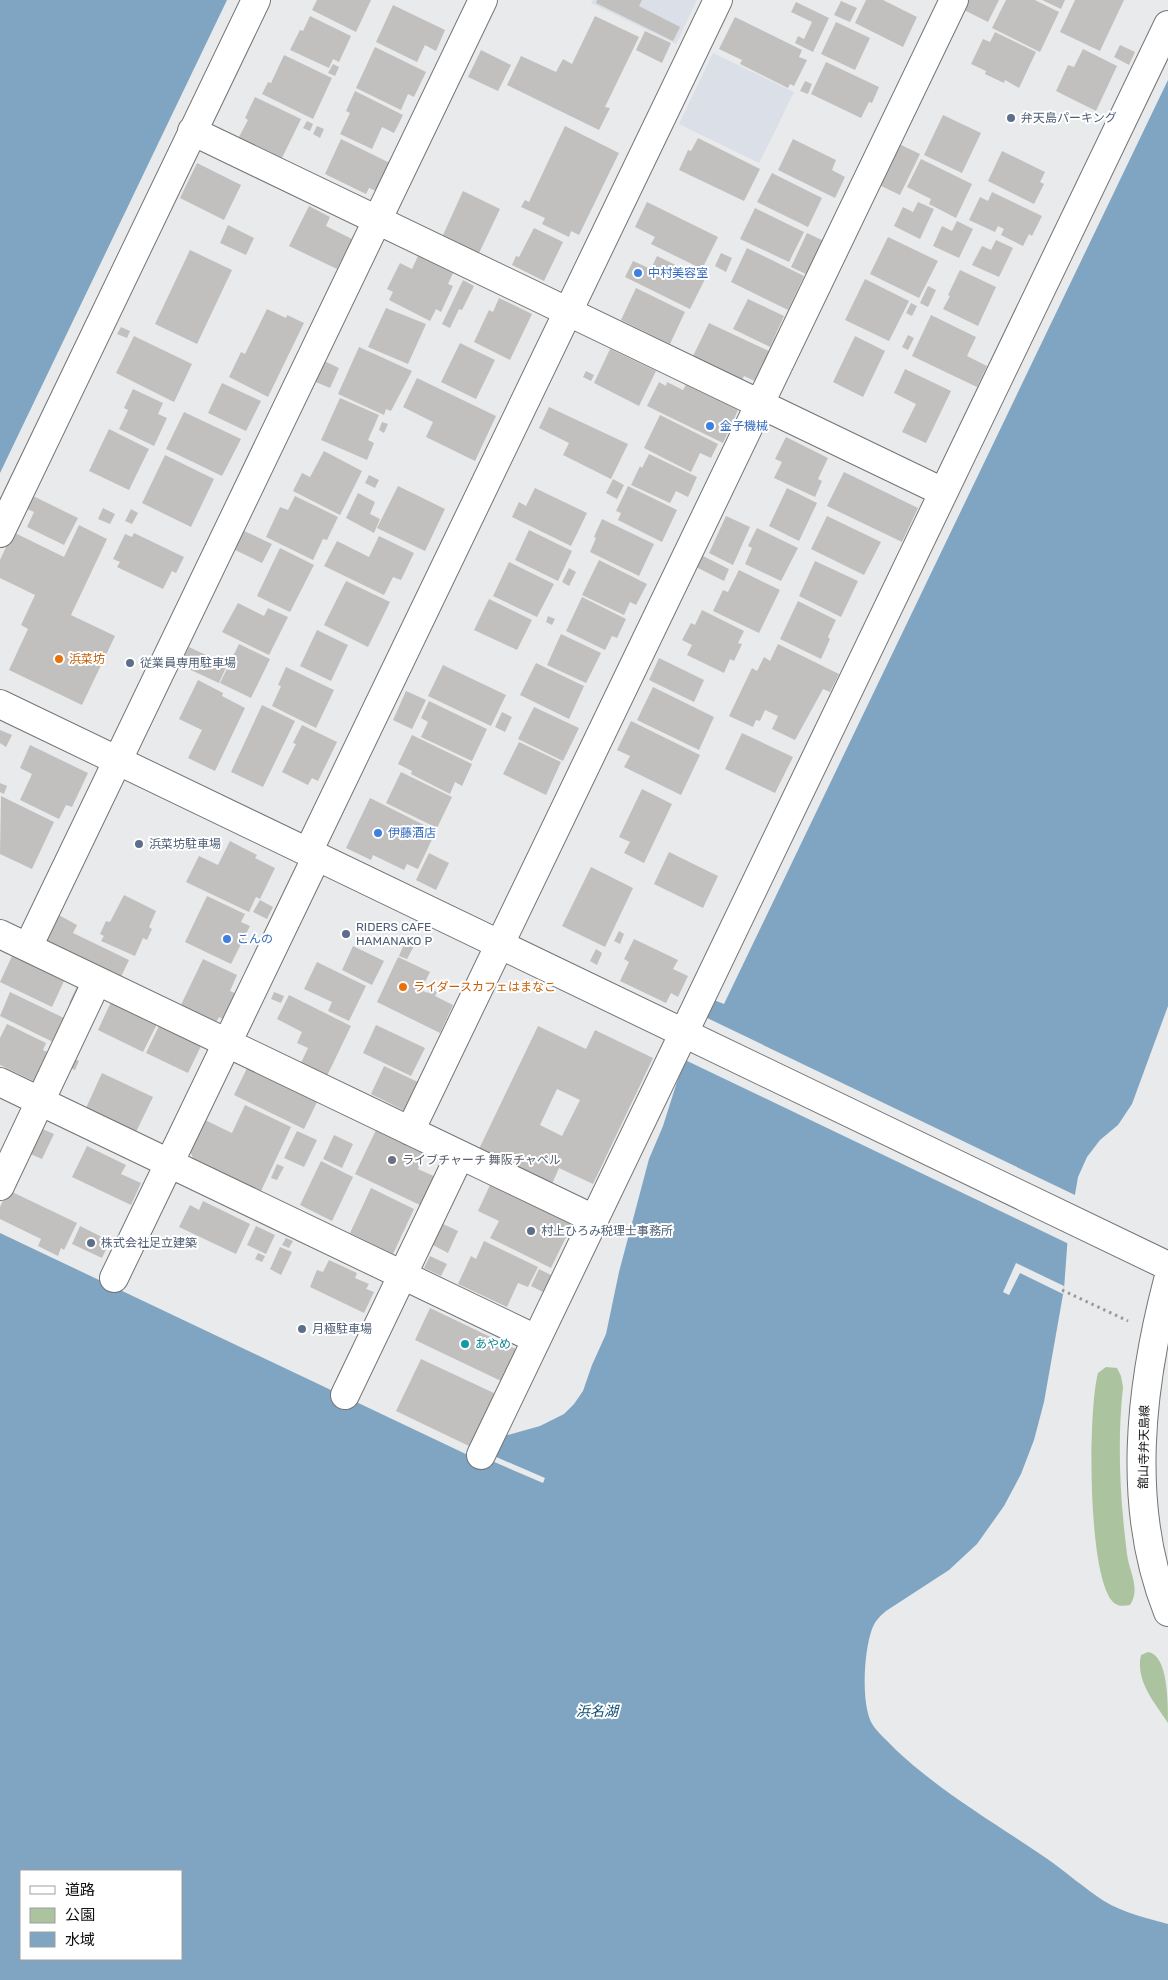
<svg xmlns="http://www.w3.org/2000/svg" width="1168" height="1980" font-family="Rubik,'Noto Sans JP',sans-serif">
	<rect width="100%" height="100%" fill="#e8eaeb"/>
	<path fill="#dadfe8" d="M593 0H697L676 44 591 3Z
		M713 53 794 92 759 163 679 124Z"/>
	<path fill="#abc49f" d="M1106 1367 1117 1368 1121 1376 1123 1387C1117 1443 1120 1498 1127 1554 1129 1571 1141 1589 1130 1605 1124 1606 1118 1607 1113 1602 1087 1575 1088 1410 1098 1373Z
		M1148 1652C1168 1655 1168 1701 1168 1723 1155 1703 1135 1681 1141 1655Z"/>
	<path fill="#80a5c2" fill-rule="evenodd" d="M0 0H227L0 473Z
		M1168 80V1006L1132 1104 1118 1125 1100 1140 1087 1157 1078 1177 1068 1235 1064 1289 1044 1402 1034 1440 1021 1474 1004 1506 977 1544 949 1570 886 1611C880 1616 875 1621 872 1629 864 1651 861 1700 871 1722 877 1733 888 1741 896 1750 941 1792 996 1824 1046 1858 1066 1872 1084 1888 1104 1901 1124 1913 1146 1918 1168 1924V1980H0V1233L489 1465 504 1436 540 1426 564 1414 574 1404 583 1391 592 1365 606 1334 619 1272 649 1159 663 1126 683 1063 714 1000 724 1004ZM21 1871H181V1959H21Z"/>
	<path fill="#e8eaeb" d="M703 1016 1077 1196 1069 1244 683 1059Z
		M1016 1263 1064 1286 1063 1294 1020 1273 1009 1295 1003 1292Z
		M494 1456 545 1478 543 1483 492 1461Z"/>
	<path fill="#c2c0bf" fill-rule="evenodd" d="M317 0H371L356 32 312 10Z
		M597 0H642L639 6 680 27 673 41 596 3Z
		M866 0H883L917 17 903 47 855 23Z
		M969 0H999L988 22 964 10Z
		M1006 0H1035L1059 12 1040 52 992 28Z
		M1042 0H1065L1061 9Z
		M1075 0H1124L1100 51 1060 32Z
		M841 1 857 8 850 22 834 15Z
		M796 2 829 18 813 52 795 43 798 36 804 39 812 22 791 12Z
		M393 5 445 30 436 51 425 45 417 62 376 42Z
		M310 16 351 36 339 62 333 59 329 68 290 50 300 30 303 31Z
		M595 16 639 37 605 107 610 108 599 130 507 85 521 56 556 72 563 59 572 64Z
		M735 17 802 50 799 57 807 60 794 86 790 84 788 88 740 64 742 60 719 49Z
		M836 22 870 38 855 70 821 54Z
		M645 31 671 43 662 63 636 50Z
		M995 32 1036 52 1019 88 1005 80 1004 83 985 74 986 71 971 64 983 39 990 42Z
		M1120 45 1135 52 1129 65 1114 57Z
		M375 47 426 72 414 97 408 94 401 110 356 88Z
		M1083 49 1117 66 1096 111 1056 91 1068 65 1074 67Z
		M481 50 511 65 498 91 468 77Z
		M284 55 332 78 313 119 262 94 268 82 271 83Z
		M826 62 879 87 872 103 869 102 861 118 811 94Z
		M333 64 339 67 335 76 328 73Z
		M805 81 812 84 808 94 800 91Z
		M355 91 403 115 394 133 382 127 372 149 340 134 350 113 346 111Z
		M255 97 301 119 282 158 239 137 248 120 245 118Z
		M943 115 981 133 962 173 924 155Z
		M307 121 313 124 310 131 303 128Z
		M317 126 324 129 320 138 313 134Z
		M565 126 619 153 579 235 571 231 569 237 542 224 545 218 521 207 525 200 529 202Z
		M698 138 760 169 744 201 679 170 688 150 691 151Z
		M341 139 390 163 376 191 369 188 366 194 325 174Z
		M793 139 836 160 832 170 845 177 835 198 778 170Z
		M897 143 920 154 900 195 877 184Z
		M1002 151 1045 172 1040 182 1044 184 1034 204 988 181Z
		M921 159 972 184 956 218 929 204 931 199 907 187Z
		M197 163 241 185 224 220 180 198Z
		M772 173 822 198 808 227 757 202Z
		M463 191 500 209 479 253 443 235Z
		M992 192 1042 216 1032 236 1029 234 1023 246 1001 235 1004 229 998 226 995 232 969 220 980 197 988 201Z
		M647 202 718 237 702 269 651 244 655 237 635 227Z
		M918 202 934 209 920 239 894 226 903 207 913 212Z
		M309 206 330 217 326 226 352 239 337 269 289 246Z
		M755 208 804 232 789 262 740 239Z
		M957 221 973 229 959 258 933 246 942 226 952 231Z
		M228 225 254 238 246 255 220 243Z
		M534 228 563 242 544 281 512 265 516 256 519 257Z
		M807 233 824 241 808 275 791 267Z
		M888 237 938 261 919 298 870 274Z
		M996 240 1013 248 999 277 972 265 982 246 991 250Z
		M747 248 804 276 788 310 731 282Z
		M190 250 232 270 197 344 155 324Z
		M721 253 732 258 726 272 715 266Z
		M418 256 453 273 448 284 453 286 441 312 436 309 430 321 389 300 393 292 387 289 400 263 412 269Z
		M657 256 705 279 690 309 625 277 633 261 651 269Z
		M960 270 996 287 978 326 943 309 950 296 948 295Z
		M865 279 909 301 889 341 845 320Z
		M463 280 474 286 462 310 459 309 450 328 442 324Z
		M928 286 936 290 928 307 920 303Z
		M636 288 685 312 670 344 621 320Z
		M499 298 532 314 510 360 474 342 489 310 493 312Z
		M748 299 784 316 770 347 733 329Z
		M911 303 917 306 912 316 906 313Z
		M386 308 426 324 408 364 368 347Z
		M267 309 286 318 287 315 304 323 268 397 229 377 241 352 245 354Z
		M931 315 976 337 967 356 987 366 977 387 912 356Z
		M709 323 773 353 759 383 744 376 742 380 693 356Z
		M121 327 130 331 127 338 117 334Z
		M908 335 914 338 908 350 902 347Z
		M134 336 192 364 174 402 116 373Z
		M855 336 885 351 863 397 833 382Z
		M460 343 495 360 476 399 441 382Z
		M359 347 412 371 391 411 386 409 384 415 338 394Z
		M610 349 656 371 639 406 594 383Z
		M320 359 339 368 330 388 311 380Z
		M905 369 951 391 926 443 902 432 916 404 894 393Z
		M586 371 594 375 591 381 583 377Z
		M417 378 496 416 475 461 426 437 433 422 403 407Z
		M659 382 666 386 667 382 683 390 686 385 738 410 723 443 647 406Z
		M222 383 261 401 246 431 208 413Z
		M133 389 163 403 158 414 167 418 154 446 119 429 128 410 124 408Z
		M340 398 379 415 368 440 374 443 367 460 321 440Z
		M549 407 628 444 611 479 563 455 569 443 539 428Z
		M184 412 241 439 222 476 166 449Z
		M660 415 718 444 711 458 700 453 691 472 644 448Z
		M382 422 388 424 384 433 379 430Z
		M109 429 149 449 129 490 89 471Z
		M786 437 828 458 818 479 822 481 815 497 774 478 782 462 775 459Z
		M324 451 362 471 340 515 293 491 302 473 310 477Z
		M649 454 697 477 688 497 676 491 670 503 631 485 640 466 642 468Z
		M165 455 214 479 191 527 142 503Z
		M844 472 918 508 902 542 827 506Z
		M369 475 379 480 375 488 365 483Z
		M613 479 624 485 617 499 606 493Z
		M398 486 445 509 425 551 377 528Z
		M628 486 677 510 662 542 618 520 621 513 616 511Z
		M535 488 587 513 571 546 512 517 519 502 526 506Z
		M787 488 817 503 799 541 769 526Z
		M358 493 375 502 370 514 380 519 374 533 346 518Z
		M31 495 78 518 64 545 27 527 34 512 25 508Z
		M295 496 338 517 327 540 323 539 313 560 266 537 280 507 288 510Z
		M103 508 115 514 110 524 98 519Z
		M131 509 138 513 132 524 125 521Z
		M726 516 750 527 733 565 709 553Z
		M827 516 881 542 864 575 811 549Z
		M602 519 654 544 639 576 590 552 596 538 594 537Z
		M79 525 107 539 71 615 115 636 82 705 9 670 28 629 21 625 35 595 0 578V560L13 532 64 557Z
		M757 528 798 548 781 581 745 564 752 548 748 546Z
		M242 530 272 544 262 563 233 549Z
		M529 530 572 551 558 581 515 560Z
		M134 533 184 557 176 573 172 571 163 589 117 567 120 562 113 559 125 534 132 537Z
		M379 536 414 553 401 580 393 577 384 595 324 566 337 541 369 557Z
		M280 548 314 565 290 612 257 596Z
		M701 555 729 569 724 581 696 567Z
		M599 560 647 584 636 605 630 602 624 615 582 595Z
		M815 561 858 581 841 617 799 596Z
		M509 562 554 584 537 617 493 596Z
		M569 568 576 572 569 586 562 582Z
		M739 570 780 590 759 633 713 611 723 590 728 592Z
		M346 581 390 602 368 647 324 625Z
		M582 597 626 619 617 638 612 636 605 650 566 631Z
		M489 599 532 620 517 650 474 630Z
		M798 601 836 620 828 637 830 639 821 659 780 639Z
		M238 603 264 616 268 608 288 617 269 655 222 632Z
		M702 610 744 631 738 643 742 644 734 661 730 659 724 673 687 655 692 645 682 640 691 623 695 625Z
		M548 616 555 619 552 625 546 622Z
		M317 630 348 645 331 681 300 666Z
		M561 634 601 653 586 683 547 665Z
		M239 644 270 659 251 698 220 683Z
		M778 644 839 674 830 692 823 689 795 740 772 729 778 716 765 710 760 721 756 720 753 727 729 716 752 668 757 671 764 657 770 661Z
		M189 647 227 665 219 683 180 665Z
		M659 658 704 680 694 702 649 680Z
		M536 663 584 686 569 719 520 695Z
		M443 665 506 695 491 726 428 696Z
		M286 667 334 690 316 728 272 706 281 686 278 685Z
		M198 680 223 693 222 696 245 708 215 771 188 758 202 730 179 719Z
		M653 687 714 717 699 750 637 720Z
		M406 691 426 700 412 729 393 720Z
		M429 701 487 729 472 761 421 737 428 722 421 718Z
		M262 705 295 721 263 787 231 772Z
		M534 707 579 728 563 761 518 739Z
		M502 712 512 717 505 732 495 727Z
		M631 721 700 755 681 795 624 767 630 756 617 750Z
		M302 725 337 742 318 781 312 778 308 785 282 772 296 744 293 743Z
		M0 730 12 735 6 747 0 743Z
		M742 733 793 757 775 793 725 769Z
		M412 735 472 764 462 786 455 782 450 794 411 774 412 771 398 764Z
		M519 742 561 762 546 795 503 774Z
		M30 745 88 773 72 807 66 805 59 819 20 800 32 774 20 768Z
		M401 772 452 797 437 828 386 803Z
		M0 783 7 786 4 794 0 792Z
		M642 789 672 804 644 863 624 853 630 842 619 837Z
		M1 796 54 822 32 869 0 854Z
		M370 798 436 831 418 869 407 864 404 870 373 855 371 860 346 848Z
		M230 841 257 855 255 858 275 868 260 899 256 897 249 912 186 882 199 856 218 865Z
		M669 852 718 876 703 908 654 884Z
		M429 853 449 863 436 890 416 880Z
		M591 867 633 888 605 947 562 926Z
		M124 895 156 911 149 927 152 929 147 940 143 938 135 956 101 941 104 936 100 934 106 921 110 922Z
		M207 896 245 914 241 922 250 926 231 964 185 942Z
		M260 900 273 907 267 919 253 912Z
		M57 914 77 925 73 933 129 960 120 979 43 942Z
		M619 931 624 934 620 944 614 941Z
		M634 939 678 960 673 969 688 976 678 997 671 993 666 1003 620 981 629 962 624 959Z
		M405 942 414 946 407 959 399 956Z
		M353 946 384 961 372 985 342 970Z
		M596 949 602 953 597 965 590 961Z
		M12 956 64 981 52 1007 0 982Z
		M398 957 430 972 421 990 428 993 430 988 437 992 435 996 453 1005 440 1033 377 1002Z
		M203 959 237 975 230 991 237 994 225 1020 219 1017 214 1026 179 1009Z
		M317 962 366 986 349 1021 328 1011 332 1002 304 989Z
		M78 984 86 987 77 1007 69 1003Z
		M10 992 66 1019 55 1043 0 1016Z
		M274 992 284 996 281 1003 271 999Z
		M289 995 351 1026 326 1078 300 1065 308 1048 297 1043 302 1032 277 1019Z
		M111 1002 157 1024 143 1052 98 1030Z
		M7 1024 46 1043 43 1050 54 1055 40 1084 0 1065V1038Z
		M376 1025 425 1048 411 1076 363 1053Z
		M159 1026 201 1046 188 1073 146 1053Z
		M538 1026 586 1049 595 1030 653 1058 593 1184 559 1168 552 1184 479 1149ZM557 1089 580 1100 562 1136 540 1125Z
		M73 1058 79 1061 75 1070 68 1067Z
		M248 1066 318 1100 304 1129 234 1095Z
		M384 1066 420 1083 407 1112 371 1094Z
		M102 1073 153 1097 136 1132 86 1108Z
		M245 1105 291 1127 261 1191 193 1158 189 1149 203 1119 232 1133Z
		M38 1127 54 1134 42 1159 26 1152Z
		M377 1128 426 1151 418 1169 438 1178 424 1207 355 1174Z
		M297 1131 317 1140 304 1167 284 1158Z
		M334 1135 353 1144 342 1168 323 1159Z
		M87 1146 126 1165 121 1174 141 1183 131 1205 72 1177Z
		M321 1161 353 1177 332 1221 300 1205Z
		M277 1164 284 1167 277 1180 271 1178Z
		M490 1185 572 1225 551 1268 490 1238 499 1221 478 1211Z
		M371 1188 414 1209 393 1254 350 1233Z
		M8 1190 77 1223 64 1250 61 1248 58 1256 38 1246 41 1239 0 1219V1207Z
		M203 1201 250 1224 236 1254 179 1227 190 1205 199 1210Z
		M441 1223 458 1231 448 1253 431 1244Z
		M80 1226 110 1241 102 1258 72 1244Z
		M256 1226 275 1235 266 1254 247 1245Z
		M286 1238 293 1241 289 1248 282 1245Z
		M484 1241 538 1267 528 1287 518 1283 507 1307 458 1284 471 1256 476 1259Z
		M280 1247 292 1252 281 1275 270 1269Z
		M258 1253 265 1256 262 1262 255 1259Z
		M430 1256 447 1264 441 1276 424 1268Z
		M329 1260 357 1273 355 1278 369 1284 366 1289 374 1292 364 1313 310 1287 317 1270 323 1272Z
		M539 1269 553 1276 545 1293 531 1286Z
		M430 1308 516 1349 501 1381 415 1340Z
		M421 1359 496 1394 471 1447 396 1411Z"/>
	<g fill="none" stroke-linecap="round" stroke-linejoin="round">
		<g stroke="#737476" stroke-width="30">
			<path id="street" d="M192 131 943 492
				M0 533 256 0
				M0 934 594 1219
				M28 947 483 0
				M0 1082 536 1339
				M410 1131 954 0
				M0 1186 97 981
				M114 1278 317 856
				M345 1395 460 1155
				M481 1455 1168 25"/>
		</g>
		<g stroke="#737476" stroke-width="30">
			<path id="secondary" d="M0 704 1168 1266
				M308 852 718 0
				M1168 1280C1140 1387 1126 1507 1168 1612"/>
		</g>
		<path stroke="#989a9b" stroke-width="3" stroke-dasharray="2.5 4" stroke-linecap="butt" d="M1062 1290 1128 1321"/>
		<use href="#street" stroke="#fff" stroke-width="28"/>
		<use href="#secondary" stroke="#fff" stroke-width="28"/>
	</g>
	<g fill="#5c6f8a" stroke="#fff" stroke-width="2">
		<circle cx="1011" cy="118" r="5"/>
		<circle cx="130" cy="663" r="5"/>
		<circle cx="139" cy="844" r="5"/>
		<circle cx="346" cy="934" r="5"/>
		<circle cx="531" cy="1231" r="5"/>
		<circle cx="91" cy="1243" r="5"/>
		<circle cx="302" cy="1329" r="5"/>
	</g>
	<g fill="#3f7fe0" stroke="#fff" stroke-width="2">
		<circle cx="638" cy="273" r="5"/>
		<circle cx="710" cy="426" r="5"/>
		<circle cx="378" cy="833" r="5"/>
		<circle cx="227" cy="939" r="5"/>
	</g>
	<g fill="#e8710a" stroke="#fff" stroke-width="2">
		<circle cx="59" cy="659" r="5"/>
		<circle cx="403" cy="987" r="5"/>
	</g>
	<circle fill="#6b7280" stroke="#fff" stroke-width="2" cx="392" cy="1160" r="5"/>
	<circle fill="#0f9aa8" stroke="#fff" stroke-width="2" cx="465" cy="1344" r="5"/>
	<g text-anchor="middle" stroke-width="4" stroke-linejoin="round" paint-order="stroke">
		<g font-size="12" fill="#4e5e75" stroke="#fff" text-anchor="start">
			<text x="1021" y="122">弁天島パーキング</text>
			<text x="140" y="667">従業員専用駐車場</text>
			<text x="149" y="848">浜菜坊駐車場</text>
			<text x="356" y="931">RIDERS CAFE<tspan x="356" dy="14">HAMANAKO P</tspan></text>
			<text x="541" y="1235">村上ひろみ税理士事務所</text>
			<text x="101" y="1247">株式会社足立建築</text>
			<text x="312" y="1333">月極駐車場</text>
		</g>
		<g font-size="12" fill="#366cbe" stroke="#fff" text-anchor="start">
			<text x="648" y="277">中村美容室</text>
			<text x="720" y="430">金子機械</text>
			<text x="388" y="837">伊藤酒店</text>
			<text x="237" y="943">こんの</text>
		</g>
		<g font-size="12" fill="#c56008" stroke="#fff" text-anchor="start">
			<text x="69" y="663">浜菜坊</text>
			<text x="413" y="991">ライダースカフェはまなこ</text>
		</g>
		<g font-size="12" fill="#5b616d" stroke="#fff" text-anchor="start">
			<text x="402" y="1164">ライブチャーチ 舞阪チャペル</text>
		</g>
		<g font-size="12" fill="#0d838f" stroke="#fff" text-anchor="start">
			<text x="475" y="1348">あやめ</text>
		</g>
		<g font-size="12" fill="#0e0f0f" stroke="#fff">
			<text transform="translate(1144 1447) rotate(-89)" y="4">舘山寺弁天島線</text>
		</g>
		<g font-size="14" font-style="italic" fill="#0c4d73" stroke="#fff">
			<text x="597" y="1716">浜名湖</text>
		</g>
	</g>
	<rect x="20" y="1870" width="162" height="90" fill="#ffffff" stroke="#9f9f9f"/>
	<rect x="30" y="1886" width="25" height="8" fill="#ffffff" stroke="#9f9f9f"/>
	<text x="65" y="1895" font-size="15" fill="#0e0f0f">道路</text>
	<rect x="30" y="1908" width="25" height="15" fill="#abc49f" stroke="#9f9f9f"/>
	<text x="65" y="1920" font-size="15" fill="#0e0f0f">公園</text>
	<rect x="30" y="1932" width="25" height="15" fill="#80a5c2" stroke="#9f9f9f"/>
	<text x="65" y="1945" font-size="15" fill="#0e0f0f">水域</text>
</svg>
